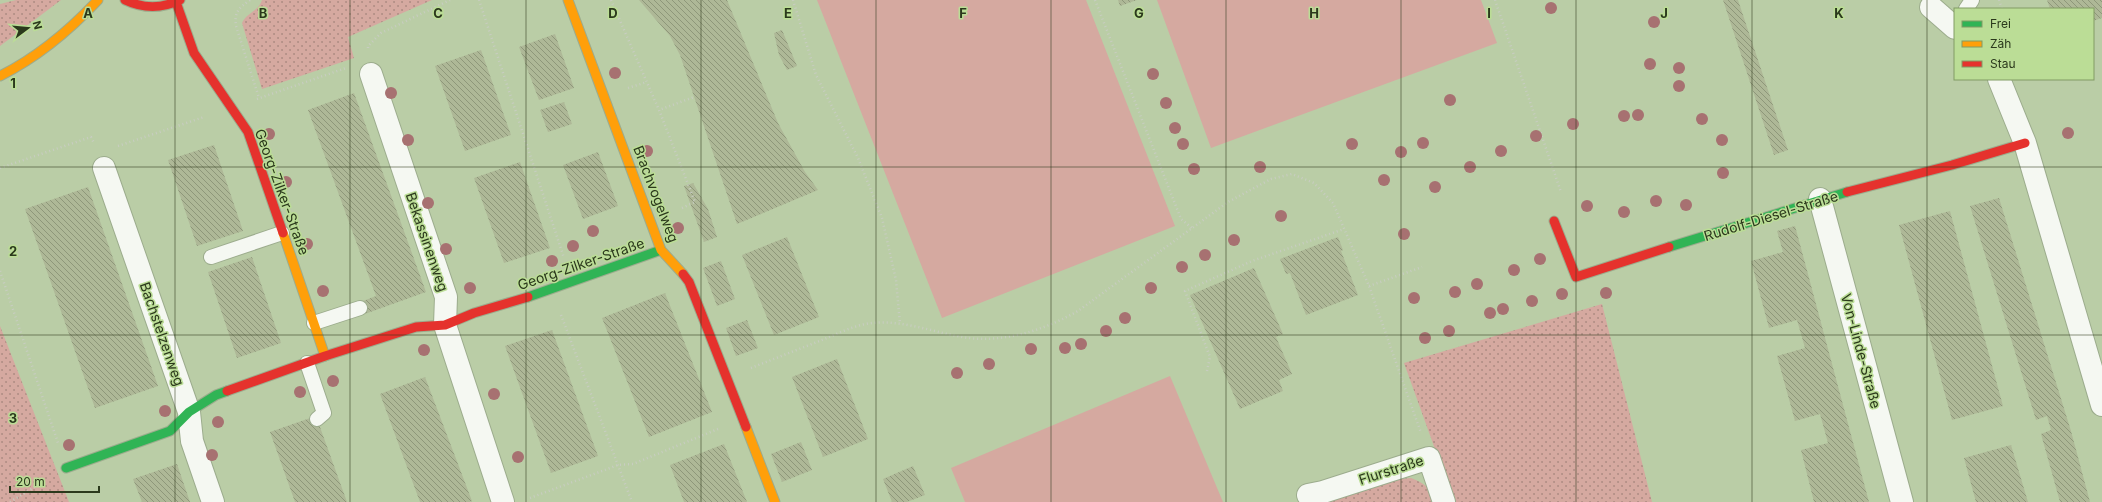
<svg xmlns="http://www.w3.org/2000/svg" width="2102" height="502" font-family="Inter,sans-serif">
	<defs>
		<pattern id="grass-dots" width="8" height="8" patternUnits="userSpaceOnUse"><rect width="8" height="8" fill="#d5a9a0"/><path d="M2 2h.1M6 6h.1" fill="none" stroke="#ad8b82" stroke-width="1.8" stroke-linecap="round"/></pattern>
		<pattern id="building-back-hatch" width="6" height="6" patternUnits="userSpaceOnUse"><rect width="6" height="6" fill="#aeb897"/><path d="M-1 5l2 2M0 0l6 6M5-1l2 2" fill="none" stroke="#8e977a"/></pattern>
	</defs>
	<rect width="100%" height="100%" fill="#bacda6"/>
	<path fill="url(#grass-dots)" d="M16 0H61L0 46V4Z
		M262 0H432L348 37 354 58 262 89 242 23C247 12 259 11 262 0Z
		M1602 304 1652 502H1454L1404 363Z
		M0 326 69 502H0Z
		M1411 478C1425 483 1430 489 1437 502H1327L1398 479Z"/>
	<path fill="#d5a9a0" d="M817 0H1086L1175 226 942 318Z
		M1157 0H1481L1497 43 1211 148Z
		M1170 376 1223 502H965L951 468Z"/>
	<path fill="url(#building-back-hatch)" d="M639 0H727L778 123 805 172 818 190 737 224 680 55 670 36Z
		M1118 0H1137L1120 6Z
		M1723 0H1738L1788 150 1774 155Z
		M2047 0H2102V18L2093 21V9H2050Z
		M782 30 797 66 787 70 779 55 774 33Z
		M555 34 574 88 539 100 519 47Z
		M481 50 511 135 465 151 435 66Z
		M354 93 426 292 362 315 358 303 376 296 308 110Z
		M564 102 572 124 548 132 540 110Z
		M214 145 243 231 197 246 168 160Z
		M598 152 618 206 583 219 563 165Z
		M520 162 550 248 504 263 474 178Z
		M693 183 708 209 717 237 704 242 684 186Z
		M88 187 158 386 95 408 25 209Z
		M1999 198 2071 431 2090 502H2060L2041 434 2051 430 2047 416 2036 420 1970 206Z
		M1950 211 2003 406 1952 420 1899 225Z
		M1795 226 1801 248 1869 502H1814L1801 450 1828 443 1820 414 1795 421 1777 356 1805 348 1797 320 1769 328 1751 261 1783 252 1777 231Z
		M787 237 819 317 774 335 742 255Z
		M1338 237 1343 250 1341 251 1358 295 1306 315 1290 273 1286 274 1280 259Z
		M252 257 281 343 237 358 208 272Z
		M721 261 735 299 717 306 703 268Z
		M1254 268 1283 334 1276 337 1292 374 1279 380 1283 391 1240 409 1190 295Z
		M665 293 712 412 649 437 602 318Z
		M747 320 758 348 736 356 726 328Z
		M552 330 598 456 551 473 505 346Z
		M837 359 868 439 823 457 792 377Z
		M425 377 472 501 470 502H420L380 394Z
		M316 416 325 441 347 502H295L270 432Z
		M801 442 812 470 782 482 771 454Z
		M724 444 747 502H684L670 465Z
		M2011 445 2028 502H1976L1964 458Z
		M177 464 190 502H142L133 479Z
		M913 466 925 495 907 502H892L883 479Z"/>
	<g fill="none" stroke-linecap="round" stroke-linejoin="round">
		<g stroke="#9cac8d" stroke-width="16">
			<path id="lane" d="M1966 9 1972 0
				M211 257 282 233
				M314 323 360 308
				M307 363 324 413 317 419"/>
		</g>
		<g stroke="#9cac8d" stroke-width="24">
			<path id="street" d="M1931 7 1955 28
				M371 74 446 297 445 325 503 502
				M1999 79 2025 143 2102 405
				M104 168 189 412 192 441 213 502
				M1820 199 1902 502
				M1308 495 1323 492 1429 458 1444 502"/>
		</g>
		<g stroke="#9cac8d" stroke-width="11">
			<path id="fast" d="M1669 247 1847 192
				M528 297 661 250
				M66 468 170 431 189 412 216 395 227 391"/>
		</g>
		<g stroke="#9cac8d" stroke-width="11">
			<path id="slow" d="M568 0 661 250 683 274
				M0 76C38 57 69 31 98 0
				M283 233 325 356
				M746 427 775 502"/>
		</g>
		<g stroke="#9cac8d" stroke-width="11">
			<path id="jam" d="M125 0C144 9 161 9 180 0
				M176 2 194 53 248 132 283 233
				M1847 192 1952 165 2025 143
				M1554 221 1576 277 1669 247
				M683 274 689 282 746 427
				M227 391 325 356 416 327 445 325 474 313 528 297"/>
		</g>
		<path stroke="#c8cdc1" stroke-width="2.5" stroke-dasharray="1 3" stroke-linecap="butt" d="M250 0C239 8 234 12 236 26L259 98
			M479 0 564 258
			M611 0 659 110
			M793 0 816 75 858 158 882 218 896 280 900 324
			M1095 0 1181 219 1193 229
			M1495 0 1561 192
			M1999 0 2002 9
			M368 48V46L381 33 450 0
			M628 88 647 82
			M257 99 346 68
			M118 146 204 117
			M0 168 91 137 94 143
			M682 208 695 202 659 110 694 97
			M0 271 58 443
			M1369 286 1422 267
			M561 315 632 502
			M751 368C776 358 802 348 827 338 841 332 858 324 873 323 903 320 933 332 962 337 1003 344 1044 330 1078 311L1228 202 1271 179 1292 174 1314 183 1333 203 1369 286 1421 433
			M1207 371 1210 357 1185 291 1252 261 1344 229
			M530 498 618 465 633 464 718 429
			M10 502 43 482"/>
		<use href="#lane" stroke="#f5f8f2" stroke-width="14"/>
		<use href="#street" stroke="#f5f8f2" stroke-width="22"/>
		<use href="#fast" stroke="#30b455" stroke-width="9"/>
		<use href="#slow" stroke="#ff9f0a" stroke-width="9"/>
		<use href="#jam" stroke="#e5322d" stroke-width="9"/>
	</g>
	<g fill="#a77171">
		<circle cx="1551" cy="8" r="6"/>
		<circle cx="1654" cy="22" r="6"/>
		<circle cx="1650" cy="64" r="6"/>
		<circle cx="1679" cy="68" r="6"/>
		<circle cx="615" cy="73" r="6"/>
		<circle cx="1153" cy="74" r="6"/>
		<circle cx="1679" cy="86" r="6"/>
		<circle cx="391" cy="93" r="6"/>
		<circle cx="1450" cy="100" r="6"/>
		<circle cx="1166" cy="103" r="6"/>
		<circle cx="1638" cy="115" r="6"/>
		<circle cx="1624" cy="116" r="6"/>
		<circle cx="1702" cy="119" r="6"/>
		<circle cx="1573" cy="124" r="6"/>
		<circle cx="1175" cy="128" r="6"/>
		<circle cx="2068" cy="133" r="6"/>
		<circle cx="269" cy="134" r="6"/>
		<circle cx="1536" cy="136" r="6"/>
		<circle cx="408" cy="140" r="6"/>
		<circle cx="1722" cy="140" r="6"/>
		<circle cx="1423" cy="143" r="6"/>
		<circle cx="1183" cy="144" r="6"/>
		<circle cx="1352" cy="144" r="6"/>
		<circle cx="647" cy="151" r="6"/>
		<circle cx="1501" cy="151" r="6"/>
		<circle cx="1401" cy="152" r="6"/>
		<circle cx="1260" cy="167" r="6"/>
		<circle cx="1470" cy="167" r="6"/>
		<circle cx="1194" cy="169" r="6"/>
		<circle cx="1723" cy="173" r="6"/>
		<circle cx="1384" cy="180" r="6"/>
		<circle cx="286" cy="182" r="6"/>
		<circle cx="1435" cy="187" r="6"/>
		<circle cx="1656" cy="201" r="6"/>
		<circle cx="428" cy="203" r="6"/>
		<circle cx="1686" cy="205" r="6"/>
		<circle cx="1587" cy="206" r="6"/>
		<circle cx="1624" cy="212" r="6"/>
		<circle cx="1281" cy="216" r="6"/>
		<circle cx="678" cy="228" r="6"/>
		<circle cx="593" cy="231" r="6"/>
		<circle cx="1404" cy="234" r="6"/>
		<circle cx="1234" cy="240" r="6"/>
		<circle cx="307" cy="244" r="6"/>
		<circle cx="573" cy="246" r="6"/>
		<circle cx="446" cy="249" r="6"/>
		<circle cx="1205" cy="255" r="6"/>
		<circle cx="1540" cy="259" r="6"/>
		<circle cx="552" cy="261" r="6"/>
		<circle cx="1182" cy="267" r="6"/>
		<circle cx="1514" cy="270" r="6"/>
		<circle cx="1477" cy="284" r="6"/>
		<circle cx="470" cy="288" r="6"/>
		<circle cx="1151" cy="288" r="6"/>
		<circle cx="323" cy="291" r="6"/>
		<circle cx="1455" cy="292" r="6"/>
		<circle cx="1606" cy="293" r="6"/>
		<circle cx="1562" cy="294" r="6"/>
		<circle cx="1414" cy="298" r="6"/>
		<circle cx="1532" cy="301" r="6"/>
		<circle cx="1503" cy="309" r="6"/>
		<circle cx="1490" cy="313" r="6"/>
		<circle cx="1125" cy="318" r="6"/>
		<circle cx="1106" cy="331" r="6"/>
		<circle cx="1449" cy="331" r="6"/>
		<circle cx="1425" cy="338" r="6"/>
		<circle cx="1081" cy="344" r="6"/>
		<circle cx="1065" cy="348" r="6"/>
		<circle cx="1031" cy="349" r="6"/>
		<circle cx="424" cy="350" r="6"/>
		<circle cx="989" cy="364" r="6"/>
		<circle cx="957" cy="373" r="6"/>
		<circle cx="333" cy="381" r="6"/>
		<circle cx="300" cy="392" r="6"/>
		<circle cx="494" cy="394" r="6"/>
		<circle cx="165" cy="411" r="6"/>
		<circle cx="218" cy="422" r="6"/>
		<circle cx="69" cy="445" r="6"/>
		<circle cx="212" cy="455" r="6"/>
		<circle cx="518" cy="457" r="6"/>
	</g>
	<path fill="none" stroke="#2b391c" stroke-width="1" stroke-opacity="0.55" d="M175 0V502M350 0V502M526 0V502M701 0V502M876 0V502M1051 0V502M1226 0V502M1401 0V502M1576 0V502M1752 0V502M1927 0V502M0 167H2102M0 335H2102"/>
	<g text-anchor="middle" stroke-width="3" stroke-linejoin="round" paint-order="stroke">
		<g font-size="14" fill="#2b391c" stroke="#bbdd96">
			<text transform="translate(282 192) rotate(70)" y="5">Georg-Zilker-Straße</text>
			<text transform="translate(656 194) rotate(69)" y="5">Brachvogelweg</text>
			<text transform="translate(1771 216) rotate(-17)" y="5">Rudolf-Diesel-Straße</text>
			<text transform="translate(427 242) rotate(71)" y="5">Bekassinenweg</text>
			<text transform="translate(581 264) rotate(-19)" y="5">Georg-Zilker-Straße</text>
			<text transform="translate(162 334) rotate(71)" y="5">Bachstelzenweg</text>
			<text transform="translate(1861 351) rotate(75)" y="5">Von-Linde-Straße</text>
			<text transform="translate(1391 470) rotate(-18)" y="5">Flurstraße</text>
		</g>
	</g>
	<g font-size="13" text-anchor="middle" font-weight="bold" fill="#2b391c" stroke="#bbdd96" stroke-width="3" stroke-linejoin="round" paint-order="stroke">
		<text x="88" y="18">A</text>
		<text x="263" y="18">B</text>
		<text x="438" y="18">C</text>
		<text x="613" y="18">D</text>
		<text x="788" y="18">E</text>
		<text x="963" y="18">F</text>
		<text x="1139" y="18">G</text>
		<text x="1314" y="18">H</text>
		<text x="1489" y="18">I</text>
		<text x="1664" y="18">J</text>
		<text x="1839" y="18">K</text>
		<text x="13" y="88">1</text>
		<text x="13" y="256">2</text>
		<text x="13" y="423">3</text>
	</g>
	<rect x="1954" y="8" width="140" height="72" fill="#bbdd96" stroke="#819b65"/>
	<rect x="1962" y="21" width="20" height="6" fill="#30b455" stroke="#819b65"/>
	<text x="1990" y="28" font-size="12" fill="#2b391c">Frei</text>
	<rect x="1962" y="41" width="20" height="6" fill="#ff9f0a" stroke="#819b65"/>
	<text x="1990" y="48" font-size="12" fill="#2b391c">Zäh</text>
	<rect x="1962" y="61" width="20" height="6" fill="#e5322d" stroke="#819b65"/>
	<text x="1990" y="68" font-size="12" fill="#2b391c">Stau</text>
	<g transform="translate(28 28) rotate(74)" stroke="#bbdd96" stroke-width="3" paint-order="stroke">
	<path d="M0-3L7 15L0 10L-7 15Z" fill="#2b391c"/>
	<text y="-6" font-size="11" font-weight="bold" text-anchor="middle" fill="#2b391c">N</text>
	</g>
	<path d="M10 486v6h89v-6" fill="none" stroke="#2b391c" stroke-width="2"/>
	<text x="16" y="486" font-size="12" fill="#2b391c" stroke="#bbdd96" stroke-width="3" paint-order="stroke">20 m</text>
</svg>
